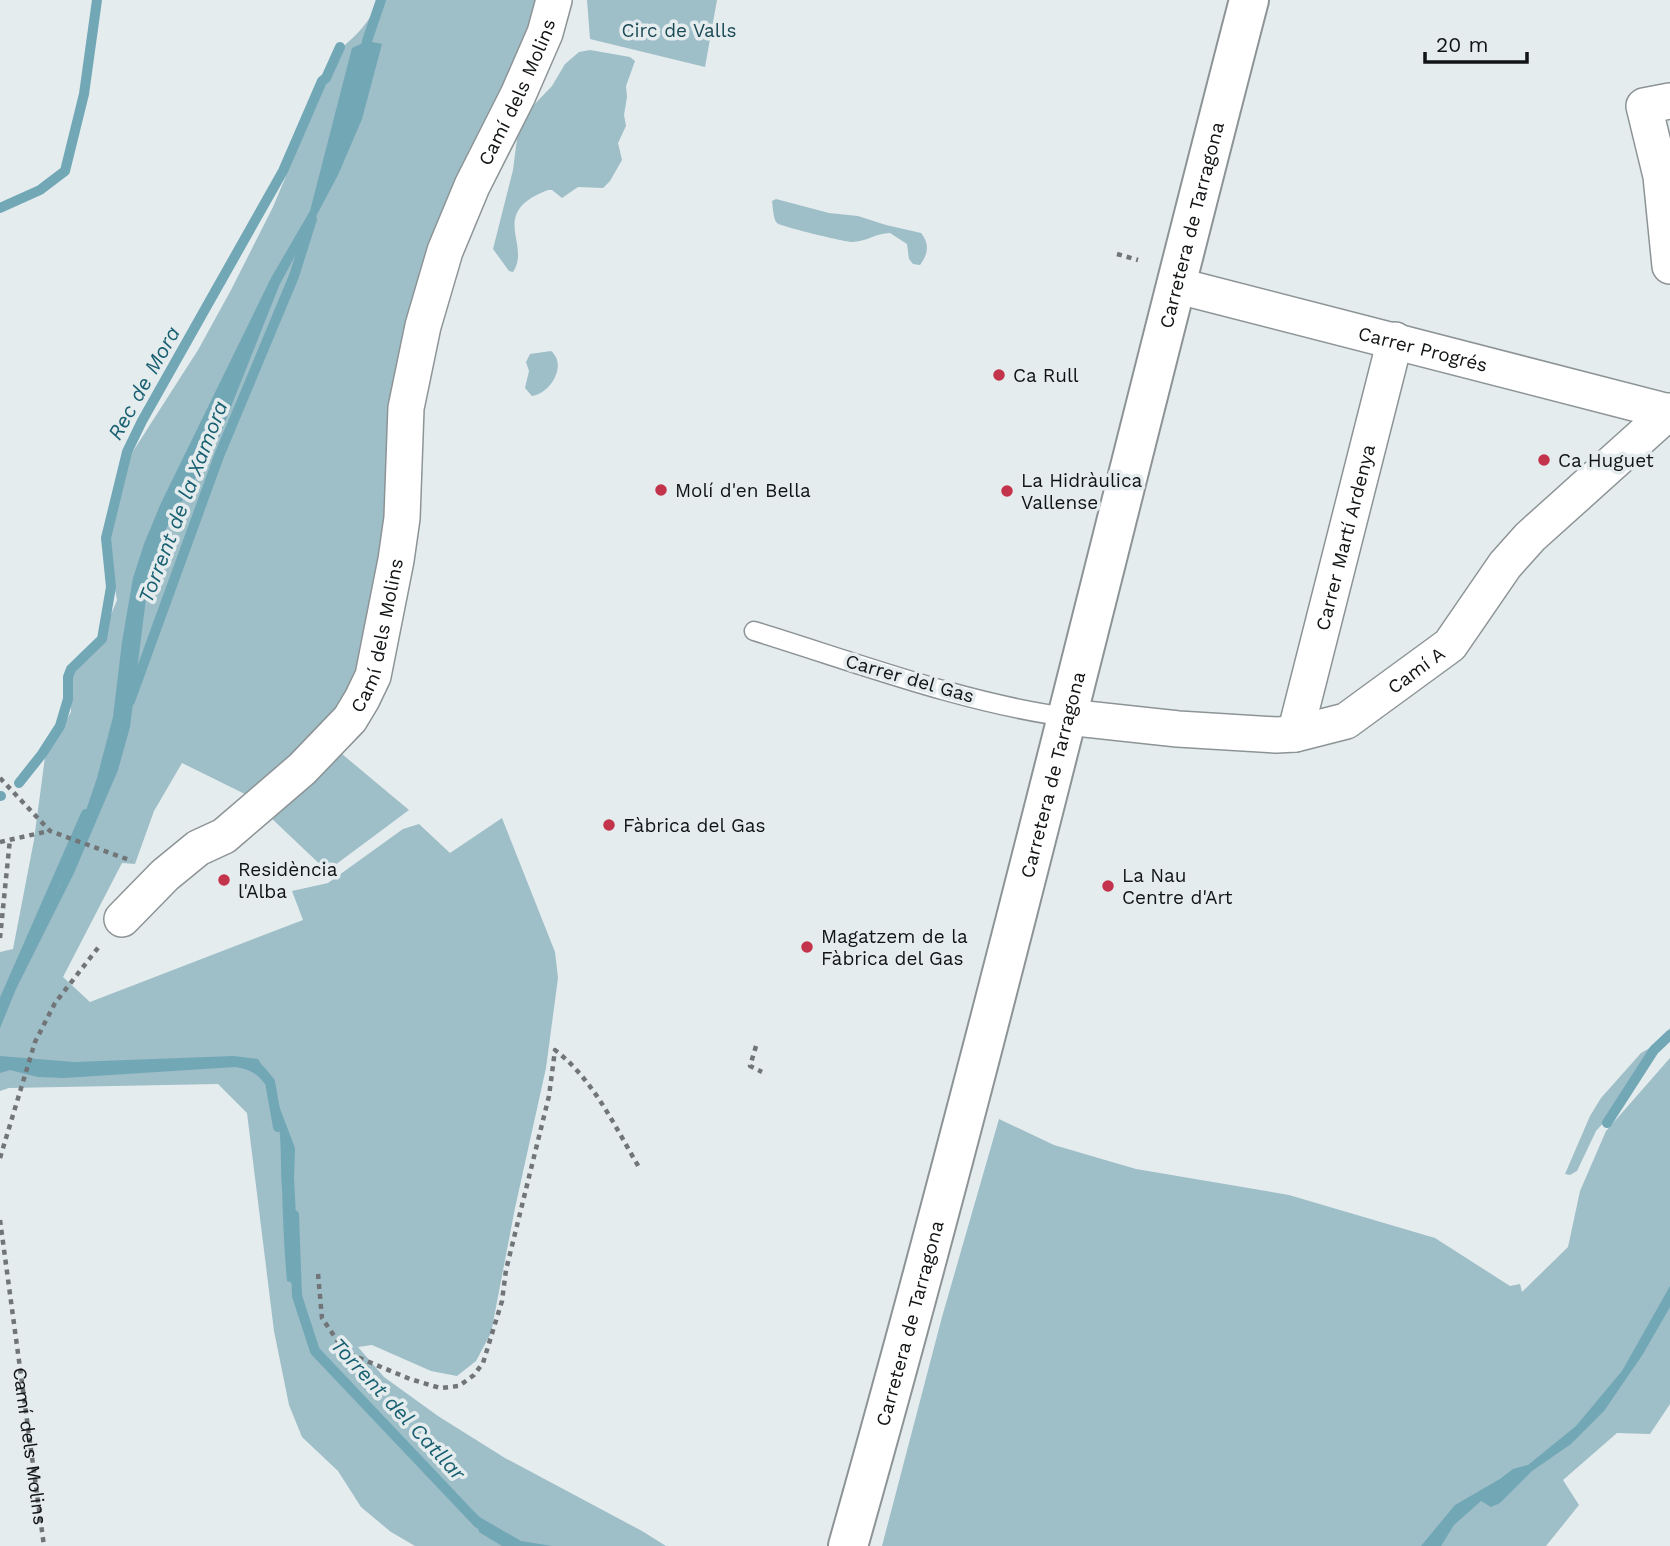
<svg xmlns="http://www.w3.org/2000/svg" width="1670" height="1546" font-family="'Work Sans',sans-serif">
	<rect width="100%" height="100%" fill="#e5ecee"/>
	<path fill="#9ebec8" d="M379 0H544L489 126 384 547 359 660 332 724 255 799 182 763 154 811 135 864 122 863 63 977 90 1002 303 920 292 891 328 883 403 829 419 824 450 853 502 818 555 952 558 978 546 1068 515 1208 491 1333 476 1361 457 1376 431 1371 372 1345 358 1347 384 1377 438 1416 505 1458 642 1531 666 1546H415L391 1532 361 1507 338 1471 302 1437 289 1405 274 1331 247 1113 218 1084 9 1088 0 1091V952L13 949 34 840 45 757 71 712 70 671 99 644 117 600 108 550 115 507 130 456 198 350 231 290 273 207 339 50C357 35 370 22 379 0Z
		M587 0H717L705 67 590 39Z
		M590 50 630 57 635 61 626 86 627 97 624 115 626 126 618 143 622 160 610 181 603 188 578 187 562 198 552 190H548C487 213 532 245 513 272L509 271 493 249 513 170 518 131 529 110 552 86 565 64 579 52Z
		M776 199 829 213 858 216 886 225 921 233C930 244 928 254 920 265L913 264 909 259 907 244 890 233C876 233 866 242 852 242 845 242 779 226 777 223 773 219 773 207 772 201Z
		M551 351C568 365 550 394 532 396L525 388 529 371 526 362 530 354Z
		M336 749 409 810 327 871 269 816Z
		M1670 1028V1036L1658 1047 1635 1088 1596 1131 1577 1171 1570 1175 1565 1174 1590 1116 1601 1098 1641 1053 1653 1046Z
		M1670 1058V1404L1650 1434 1617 1433 1563 1480 1579 1505 1546 1546H882L942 1317 999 1119 1054 1145 1136 1169 1289 1195 1435 1238 1510 1286 1520 1284 1522 1292 1568 1247 1580 1191 1606 1131Z"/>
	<path fill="#72a7b6" d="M367 41 382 44 362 119 338 175 279 286 219 437 166 529 154 561 146 598 130 727 118 770 74 873 16 989 0 1028V1013L61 884 97 778 113 717 122 642 133 578 144 544 161 503 271 278 310 211 352 48Z
		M0 1056 74 1062 234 1056 258 1059 266 1072 295 1148 294 1178 296 1217 292 1246 296 1261 298 1285 287 1281C284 1250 283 1218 282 1188 280 1160 283 1122 272 1095 265 1079 253 1069 235 1067L64 1078 38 1077 10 1070 0 1073Z
		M1670 1286V1307L1643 1354 1604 1411 1571 1444 1532 1471 1500 1503 1491 1507 1481 1501 1454 1525 1441 1546H1421L1455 1505 1500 1479 1513 1469 1528 1465 1576 1426 1622 1371Z
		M476 1515 521 1541 552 1546H502L479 1532Z"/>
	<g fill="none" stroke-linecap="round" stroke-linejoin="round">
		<path stroke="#72a7b6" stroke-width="10" d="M366 54 367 41 381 0
			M0 208 40 190 65 171 84 94 97 0
			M130 701 219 456 294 276 312 219
			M19 783 42 754 60 726 68 699V677L71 669 102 639 111 587 106 538 127 452 142 421 283 171 322 81 326 78 340 47
			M0 796H1
			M0 1010 86 814
			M260 1070 270 1082 278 1127
			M1607 1123 1654 1050 1670 1035
			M294 1215 297 1296 315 1351 478 1523 490 1530"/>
		<g stroke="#8d9496" stroke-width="21">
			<path id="lane" d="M754 631C855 662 963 703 1067 717"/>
		</g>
		<g stroke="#8d9496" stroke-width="38">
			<g id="street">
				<path d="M1670 101 1644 106 1661 176 1670 266"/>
				<path id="s2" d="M1175 285 1669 412"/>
				<path id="s3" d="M1067 717 1178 729 1276 735 1295 734 1346 721 1450 645 1505 565 1530 537 1670 411"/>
				<path id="s4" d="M1295 734 1395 340"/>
				<path id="s5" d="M122 919 165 875 198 848 224 836 302 769 350 719 362 699 373 676 396 560 402 518 406 408 423 326 445 251 472 186 518 95 545 33 554 0"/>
			</g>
		</g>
		<g stroke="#8d9496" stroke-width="42">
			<g id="secondary">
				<path id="s6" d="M848 1546C993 1034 1115 515 1249 0"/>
			</g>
		</g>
		<g stroke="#717577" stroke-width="4.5" stroke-dasharray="5 5" stroke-linecap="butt">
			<path d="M1117 254 1138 260"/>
			<path d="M0 778 50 831 132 861"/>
			<path d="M0 842 49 831"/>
			<path d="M0 938 10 839"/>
			<path d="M756 1046 750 1066 762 1072"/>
			<path d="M0 1158 35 1042 55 1003 101 944"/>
			<path id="s1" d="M0 1220 44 1546"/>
			<path d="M318 1274 322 1318 345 1352 410 1379 440 1388 459 1386 474 1375 483 1363 502 1301 506 1270 549 1096 555 1050C594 1080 615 1127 640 1169"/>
		</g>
		<use href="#lane" stroke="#fff" stroke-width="18"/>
		<use href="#street" stroke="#fff" stroke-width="35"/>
		<use href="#secondary" stroke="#fff" stroke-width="38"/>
	</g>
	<g fill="#c3334c" stroke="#e5ecee" stroke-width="2.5">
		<circle cx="999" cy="375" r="7"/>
		<circle cx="1544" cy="460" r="7"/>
		<circle cx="661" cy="490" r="7"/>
		<circle cx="1007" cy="491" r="7"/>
		<circle cx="609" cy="825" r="7"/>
		<circle cx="224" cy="880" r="7"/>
		<circle cx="1108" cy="886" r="7"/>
		<circle cx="807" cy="947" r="7"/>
	</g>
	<g text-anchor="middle" stroke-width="7" stroke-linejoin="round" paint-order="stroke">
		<g font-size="19" fill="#1a4a56" stroke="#e5ecee">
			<text x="679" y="37">Circ de Valls</text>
		</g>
		<g font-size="19" fill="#111314" stroke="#e5ecee">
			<text dy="7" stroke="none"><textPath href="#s5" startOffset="961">Camí dels Molins</textPath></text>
			<text dy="7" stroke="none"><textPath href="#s6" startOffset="1365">Carretera de Tarragona</textPath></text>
			<text dy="7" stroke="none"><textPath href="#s2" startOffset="256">Carrer Progrés</textPath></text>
			<text dy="7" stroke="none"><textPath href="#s4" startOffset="203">Carrer Martí Ardenya</textPath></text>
			<text dy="7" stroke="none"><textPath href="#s5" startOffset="394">Camí dels Molins</textPath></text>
			<text dy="7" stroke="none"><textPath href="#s3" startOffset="368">Camí A</textPath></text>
			<text transform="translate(910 678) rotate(16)" y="7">Carrer del Gas</text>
			<text dy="7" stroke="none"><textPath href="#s6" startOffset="798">Carretera de Tarragona</textPath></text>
			<text dy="7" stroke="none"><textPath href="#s6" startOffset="231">Carretera de Tarragona</textPath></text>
			<text dy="7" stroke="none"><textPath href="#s1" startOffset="228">Camí dels Molins</textPath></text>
		</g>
		<g font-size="19" fill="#111314" stroke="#e5ecee" text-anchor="start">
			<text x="1013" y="382">Ca Rull</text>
			<text x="1558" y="467">Ca Huguet</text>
			<text x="1021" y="487">La Hidràulica<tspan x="1021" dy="22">Vallense</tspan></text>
			<text x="675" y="497">Molí d'en Bella</text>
			<text x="623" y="832">Fàbrica del Gas</text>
			<text x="238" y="876">Residència<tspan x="238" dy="22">l'Alba</tspan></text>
			<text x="1122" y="882">La Nau<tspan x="1122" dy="22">Centre d'Art</tspan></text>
			<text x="821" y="943">Magatzem de la<tspan x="821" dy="22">Fàbrica del Gas</tspan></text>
		</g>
		<g font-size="21" font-style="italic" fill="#196071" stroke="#e5ecee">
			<text transform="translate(144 383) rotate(-61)" y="7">Rec de Mora</text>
			<text transform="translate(183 502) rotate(-69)" y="7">Torrent de la Xamora</text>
			<text transform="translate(398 1409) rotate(47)" y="7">Torrent del Catllar</text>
		</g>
	</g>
	<path d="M1425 52v10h102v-10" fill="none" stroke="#111314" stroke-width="3.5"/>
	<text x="1436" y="52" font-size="21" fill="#111314" stroke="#e5ecee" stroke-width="5" paint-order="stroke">20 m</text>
</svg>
